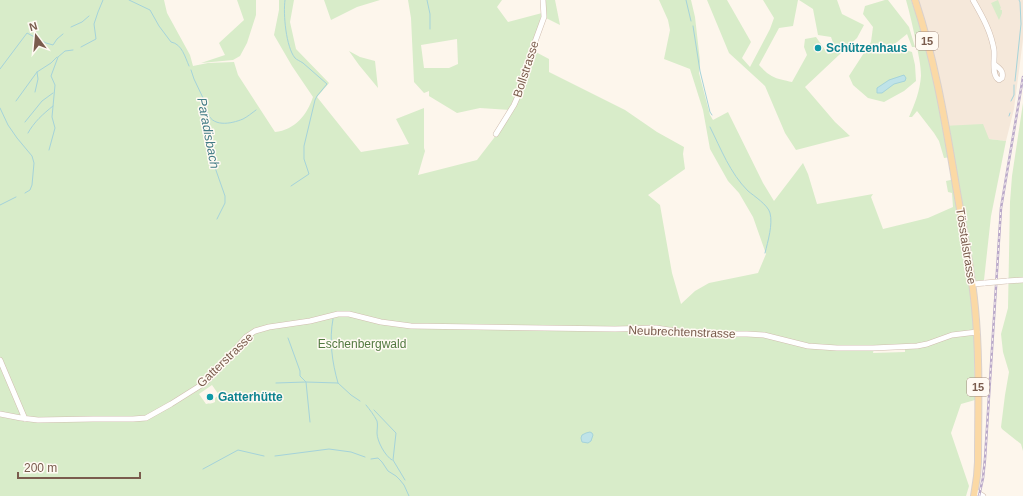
<svg xmlns="http://www.w3.org/2000/svg" width="1023" height="496" font-family="Helvetica,sans-serif">
	<rect width="100%" height="100%" fill="#fdf6ec"/>
	<path fill="#f5e8da" d="M911 0H1023V39L1020 63 1014 109 1006 141 989 139 943 126 937 97 923 35Z"/>
	<path fill="#d8ecc9" fill-rule="evenodd" d="M0 0H164L167 13 190 55 193 66 208 63 234 62 238 75 275 132C295 130 307 115 313 97L292 66 274 35 279 10V0H294L290 22 296 49 329 83 317 97 361 152 409 144 396 119 424 108V148L425 151 418 175 477 160 494 138 511 110 480 108 457 113 429 96V91L424 93 414 82 411 18 408 0H502L497 7 508 22 542 13 532 50 549 59V72L625 110 657 132 684 147 683 154 685 169 648 195 660 205 672 273 681 304 695 291 709 283 758 273 766 254 753 217 739 193 728 181 710 149 703 110 690 69 664 59 670 30 668 20 659 0H691L695 17 700 61 699 73 710 115 713 120 728 112 763 183 774 201 803 163 808 174 817 204 873 194 871 197 883 229 928 218 953 207 952 193 948 192 946 181 955 179 951 157 944 158 939 141 934 133 917 111 912 117H909C915 104 920 90 921 76 921 65 918 53 916 42 913 28 910 14 906 0H911L923 35 937 97 943 126 983 124 989 139 1006 141 991 216 984 280 969 282 974 332 975 400 961 404 951 433 969 486 966 496H0ZM457 39 458 64 449 68H424L421 45ZM905 347V352L873 353 874 348ZM212 385 219 395 215 398V402C212 404 209 403 206 404L199 394Z
		M237 0H256V15L247 43 240 56 233 60 201 63 225 55 219 43 244 20Z
		M324 0H380L357 7 331 20Z
		M543 0H555L560 25 544 17Z
		M707 0H727L751 42 742 58 750 67 770 29 774 18 763 0H798L793 26 779 28 759 65C771 78 775 78 792 82L807 55 804 47 805 39 816 37 828 54 835 48 831 37 818 35 813 9 799 0H837L842 14 864 25 857 38 805 87 835 122 850 136 796 150 785 133 765 86 729 53Z
		M885 0H888L909 27 915 47H912L907 34 892 46 912 52 915 65 916 81 904 91 884 102 868 98 853 85 849 76 871 42 873 27 863 14 865 6Z
		M998 0 1001 8 1000 9 1001 10H1002V13L999 20 991 3Z
		M349 51 360 57 375 61 378 88 359 65Z
		M1023 103V451L1021 444 1002 429 1001 427 1005 395 1009 372 1003 352 1001 334 1008 308 1010 202 1012 176Z"/>
	<path fill="#bfe3e8" stroke="#a5d3da" d="M904 75 906 78 905 81 894 84 882 93H877V88L889 80Z
		M590 432 592 433 593 435 591 441 588 443 582 442 581 438 582 435 586 433Z"/>
	<g fill="none" stroke-linecap="round" stroke-linejoin="round">
		<path stroke="#a5d3da" stroke-width="1" d="M129 0 150 10 159 26 171 42C182 44 185 57 189 66
			M285 0C283 14 286 47 295 58 297 60 300 61 303 63 311 70 319 77 327 84L317 96 315 100 304 146V159L309 174 291 186
			M427 0 430 14V29
			M686 0 691 21
			M693 26 700 71 710 112 712 115
			M71 27 82 22 89 16
			M81 47 96 39 94 24 98 12 103 0
			M0 69 27 33 46 43 53 45 57 39 63 34
			M191 70 194 79 204 100 206 109 205 119 212 159 225 196V203L217 219
			M1015 81 1021 24 1020 2 1019 0
			M35 92 38 79 37 72
			M16 101 37 72 51 63 57 57
			M1011 101 1014 95V85
			M0 108 8 125 17 138 32 156 34 163 32 185 30 190 25 193
			M207 111C211 128 231 124 243 119 247 117 252 113 256 110
			M1009 116 1010 113
			M25 122 42 101 53 93
			M710 127C721 149 730 173 748 191 754 196 768 205 770 213 773 224 768 241 765 253
			M28 133C34 122 43 114 53 106
			M49 150 55 128 52 117 55 85 51 76 58 57 65 51 73 50
			M0 205 16 197
			M333 319C329 340 332 362 338 383
			M288 338 300 371V376L306 382 310 422
			M276 383 306 382 338 383 351 395 360 401
			M366 405C370 410 374 415 377 421 378 425 377 429 377 433 377 441 385 456 392 460
			M374 410 396 433 393 460 405 480
			M275 456 329 449 351 452 365 457
			M371 459 378 458 382 462 388 471 396 476 400 480 404 485 409 496
			M203 469 238 450 264 456"/>
		<g stroke="#d1beb0" stroke-width="6">
			<path id="minor" d="M973 0C982 16 991 31 994 50 995 58 991 75 999 80L1002 78C1004 71 999 68 994 64
				M496 134 514 105 518 96 532 50 544 17 543 0
				M1007 281 1023 280
				M973 284 985 283
				M0 360 25 419
				M0 414 21 418 38 420 93 419H133L146 418 171 404 206 382 213 375 246 337 255 331 269 327 310 321 338 314H349L381 322 411 326 615 329 656 328 695 334H747L764 335 808 346 837 348H873L917 346 927 344 952 335 977 332
				M975 491 983 496"/>
		</g>
		<g stroke="#dad1cd" stroke-width="8">
			<path id="major" d="M915 0C934 57 944 115 954 174 961 218 971 263 975 308 980 359 978 411 978 462L977 476 974 496"/>
		</g>
		<use href="#minor" stroke="#fff" stroke-width="5"/>
		<use href="#major" stroke="#fbd9a5" stroke-width="6"/>
		<g stroke="#b9a8c9" stroke-width="2.5">
			<path id="rail" d="M979 496 983 478 985 459 1001 208 1023 77"/>
		</g>
		<use href="#rail" stroke="#fffaf3" stroke-width="1" stroke-dasharray="3" stroke-linecap="butt"/>
		<g stroke="#d1beb0" stroke-width="6" stroke-linecap="butt">
			<path id="minor-bridge" d="M985 283 1007 281"/>
		</g>
		<use href="#minor-bridge" stroke="#fff" stroke-width="5"/>
	</g>
	<g fill="#0f9aa8" stroke="#fffaf3" stroke-width="1.5">
		<circle cx="818" cy="48" r="4"/>
		<circle cx="210" cy="397" r="4"/>
	</g>
	<g text-anchor="middle" stroke-width="3" stroke-linejoin="round" paint-order="stroke">
		<g fill="#fffaf3" stroke="#a28b7f" stroke-width="1">
			<rect x="916" y="32" width="22" height="18" rx="3"/>
			<rect x="967" y="378" width="22" height="18" rx="3"/>
		</g>
		<g font-size="11" font-weight="bold" fill="#7a5c4d">
			<text x="927" y="45">15</text>
			<text x="978" y="391">15</text>
		</g>
		<g font-size="12" font-weight="bold" fill="#0d838f" stroke="#fffaf3" text-anchor="start">
			<text x="826" y="52">Schützenhaus</text>
			<text x="218" y="401">Gatterhütte</text>
		</g>
		<g font-size="12" fill="#7a5c4d" stroke="#fffaf3">
			<text transform="translate(526 69) rotate(-72)" y="4">Bollstrasse</text>
			<text transform="translate(966 246) rotate(81)" y="4">Tösstalstrasse</text>
			<text transform="translate(682 332) rotate(2)" y="4">Neubrechtenstrasse</text>
			<text transform="translate(225 360) rotate(-44)" y="4">Gatterstrasse</text>
		</g>
		<g font-size="12" fill="#537a41" stroke="#fffaf3">
			<text x="362" y="348">Eschenbergwald</text>
		</g>
		<g font-size="13" font-style="italic" fill="#437c86" stroke="#fffaf3">
			<text transform="translate(209 133) rotate(79)" y="5">Paradisbach</text>
		</g>
	</g>
	<g transform="translate(36 36) rotate(344)" stroke="#fffaf3" stroke-width="3" paint-order="stroke">
	<path d="M0-3L7 15L0 10L-7 15Z" fill="#7a5c4d"/>
	<text y="-6" font-size="11" font-weight="bold" text-anchor="middle" fill="#7a5c4d">N</text>
	</g>
	<path d="M18 472v6h122v-6" fill="none" stroke="#7a5c4d" stroke-width="2"/>
	<text x="24" y="472" font-size="12" fill="#7a5c4d" stroke="#fffaf3" stroke-width="3" paint-order="stroke">200 m</text>
</svg>
